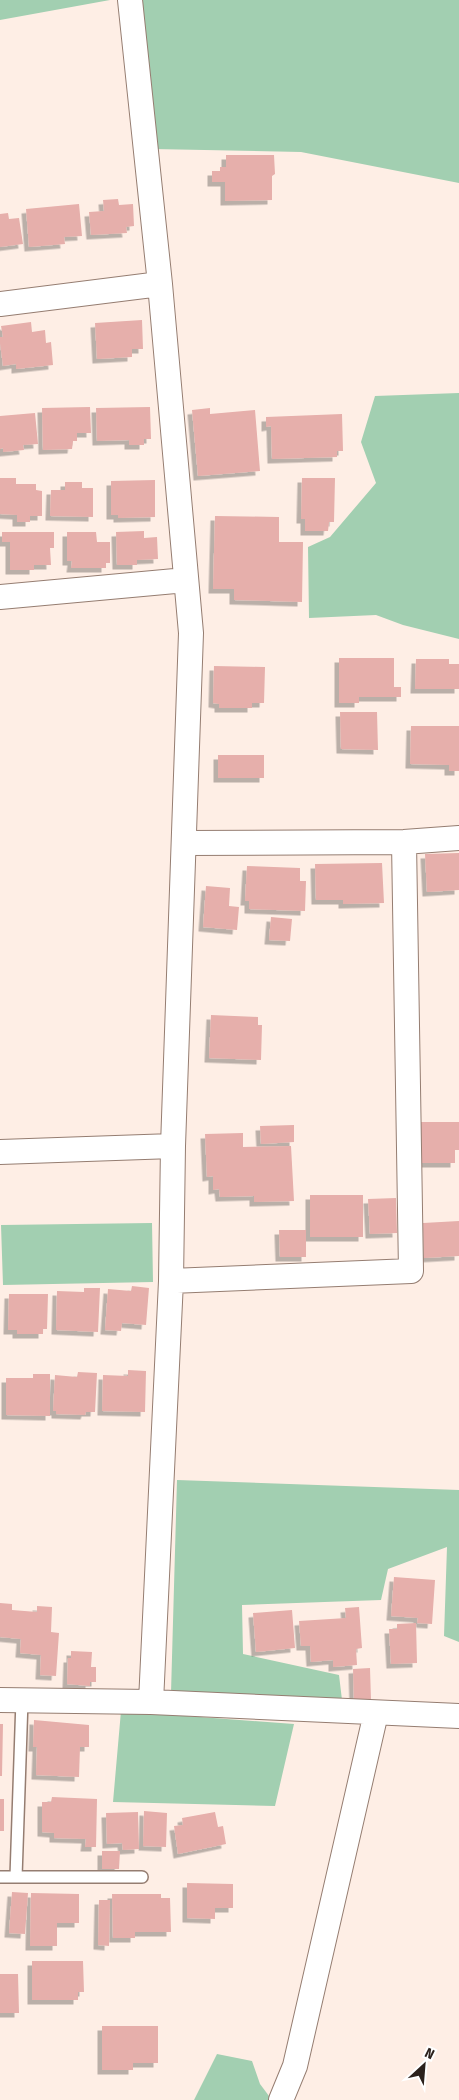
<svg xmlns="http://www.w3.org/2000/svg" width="459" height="2100" font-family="'Fira Sans Condensed',sans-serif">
	<defs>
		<filter id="shadow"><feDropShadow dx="-4.5" dy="4.5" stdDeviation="0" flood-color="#0004"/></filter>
	</defs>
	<rect width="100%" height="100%" fill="#feeee5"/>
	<path fill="#a2cfb1" d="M0 0H110L0 20Z
		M121 0H459V183L301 152 153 149Z
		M459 393V639L403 625 376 615 309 618 308 547 330 537 376 483 361 442 375 396Z
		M152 1223 153 1282 3 1285 1 1225Z
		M177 1480 459 1490V1642L444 1636 447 1547 388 1569 381 1600 242 1605 243 1654 339 1675 342 1700 171 1693Z
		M121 1711 294 1724 275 1806 113 1802Z
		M217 2054 252 2061 260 2084 272 2100H194Z"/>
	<path fill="#e6afab" filter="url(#shadow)" d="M226 155H274L275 174 272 176V200L225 201V182H212V171H220V167H226Z
		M118 199 119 205 133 204 134 226 126 227 127 233 91 235 89 212 104 211 103 200Z
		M79 204 82 236 64 237 65 244 29 247 26 209Z
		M8 213 9 219 19 218 23 244 0 247V214Z
		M142 320 143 349H132V357L97 359 95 323Z
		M31 322 32 332 45 330 46 343 51 342 53 365 16 369V364L3 366 0 343V337H3L1 326Z
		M90 407 91 433H77V441H73L72 449 43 450 42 408Z
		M150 407 151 439H144V445H129V440L97 441 96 408Z
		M210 408V414L255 410 260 471 198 476 192 410Z
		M35 413 38 444 23 445 24 450 3 452V448L0 449V416Z
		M342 414 343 451H337V457L272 459 271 426 266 427V417Z
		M0 478H16V484H36V490L42 491V516H30V522H17V515L0 514Z
		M302 478H335L334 522H329L328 531H305V519H301Z
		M155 480V517L118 518V515H111V481Z
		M65 482H82V488H93V517L50 516 51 490H65Z
		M215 516 279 517V542H303L302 602 234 600V589H213Z
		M144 531V538L157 537 158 559 137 560V565H117L116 532Z
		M2 532H54V548H50L51 565H34V570H10V542H2Z
		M67 532H96L97 542H110V563H106V568H71L72 561H67Z
		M339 658H394V687H401V697H359V703H339Z
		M416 659H449V664H459V689H415Z
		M214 666 265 667 264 703H252V708H219V704L213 703Z
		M340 712H377L378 750 341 749Z
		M411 726H459V771H449V765L410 764Z
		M218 755H264V778H218Z
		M459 853V890L427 892 425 854Z
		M382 863 384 903 343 904V900H316L315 864Z
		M247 866 300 868V881H306L305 911 249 909V901H245Z
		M206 886 230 888 229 906 239 907 237 930 203 927Z
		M271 917 292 919 290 941 269 940Z
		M211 1015 258 1017V1025H262L261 1060 209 1058Z
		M421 1122H459V1150H455V1163H422Z
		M294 1125V1142L261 1144 260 1126Z
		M243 1133V1147L291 1146 294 1201 254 1202V1196L220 1197 219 1189 213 1190V1176L207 1177 205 1134Z
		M310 1195H363V1237H310Z
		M396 1198 397 1233 370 1234 368 1199Z
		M459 1221V1256L424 1258 423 1223Z
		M279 1230H306V1257H280Z
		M132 1286 149 1288 146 1325 122 1323 121 1331 105 1330 108 1289 131 1291Z
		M84 1288H100L98 1332 56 1330 57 1291 84 1292Z
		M9 1294H48L47 1329H43V1334H17V1330H8Z
		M128 1370 146 1371 145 1412 102 1411 103 1375 128 1376Z
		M78 1372 97 1373 95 1412H86L85 1415 56 1414V1411H53L55 1375 77 1377Z
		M33 1374H50V1416L6 1415V1378H33Z
		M394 1577 435 1580 432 1624 417 1623 418 1618 391 1616Z
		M0 1603 12 1604V1610L37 1612V1606L52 1607 51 1632 59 1633 56 1676 40 1675 41 1655 20 1653 21 1639 0 1637Z
		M359 1607 362 1648 356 1649 357 1665 333 1667V1660L311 1662 310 1646H301L299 1621 346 1618 345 1608Z
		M292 1610 295 1648 256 1652 253 1613Z
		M416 1623 417 1663 391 1664 389 1629H397V1624Z
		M71 1651 92 1652 91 1667H96V1682H90V1686L67 1684 68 1658H71Z
		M370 1668 371 1700H354L353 1669Z
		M34 1720 89 1725V1747H80L79 1777 36 1775 37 1747H33Z
		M0 1724H3L2 1776H0Z
		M52 1797 97 1799 96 1847H85L86 1839 54 1838V1833L42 1832V1802H51Z
		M0 1799H4V1831H0Z
		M144 1811 167 1813 166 1847 143 1846Z
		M138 1812 139 1849 123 1850 122 1843 107 1844 106 1813Z
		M215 1812 218 1827 223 1826 226 1844 178 1854 174 1826 183 1825 182 1818Z
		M102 1851H120L119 1869H102Z
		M187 1883 233 1884V1908H215V1919L187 1918Z
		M12 1892 28 1893 25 1934 9 1933Z
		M31 1893 79 1894V1923H57V1946H30Z
		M112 1894H161V1898H170L171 1932H135V1938H113Z
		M99 1900H110L109 1946 98 1945Z
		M32 1961H83L84 1992H78V2000H32Z
		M0 1974H18L19 2013H0Z
		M102 2026H158V2063H133V2070H102Z"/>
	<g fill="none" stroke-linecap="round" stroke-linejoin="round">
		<g stroke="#957d71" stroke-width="14">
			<path id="service" d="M0 1877H142
				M16 1877 22 1700"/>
		</g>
		<g stroke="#957d71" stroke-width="26">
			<path id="minor" d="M130 0 160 284 191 633 173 1146 171 1281 151 1702
				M0 304 160 284
				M0 597 186 580
				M185 843 404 842 459 838
				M0 1152 173 1146
				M171 1281 411 1271 404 842
				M0 1700 151 1702 459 1716
				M281 2100 295 2066 376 1713"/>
		</g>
		<use href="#service" stroke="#fff" stroke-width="11"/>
		<use href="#minor" stroke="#fff" stroke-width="24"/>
	</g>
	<g transform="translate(424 2065) rotate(26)" stroke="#ffffff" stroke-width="4" paint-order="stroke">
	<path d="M0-4L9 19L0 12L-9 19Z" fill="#2b211c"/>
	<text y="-8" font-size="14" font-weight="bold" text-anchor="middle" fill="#2b211c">N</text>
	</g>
</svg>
